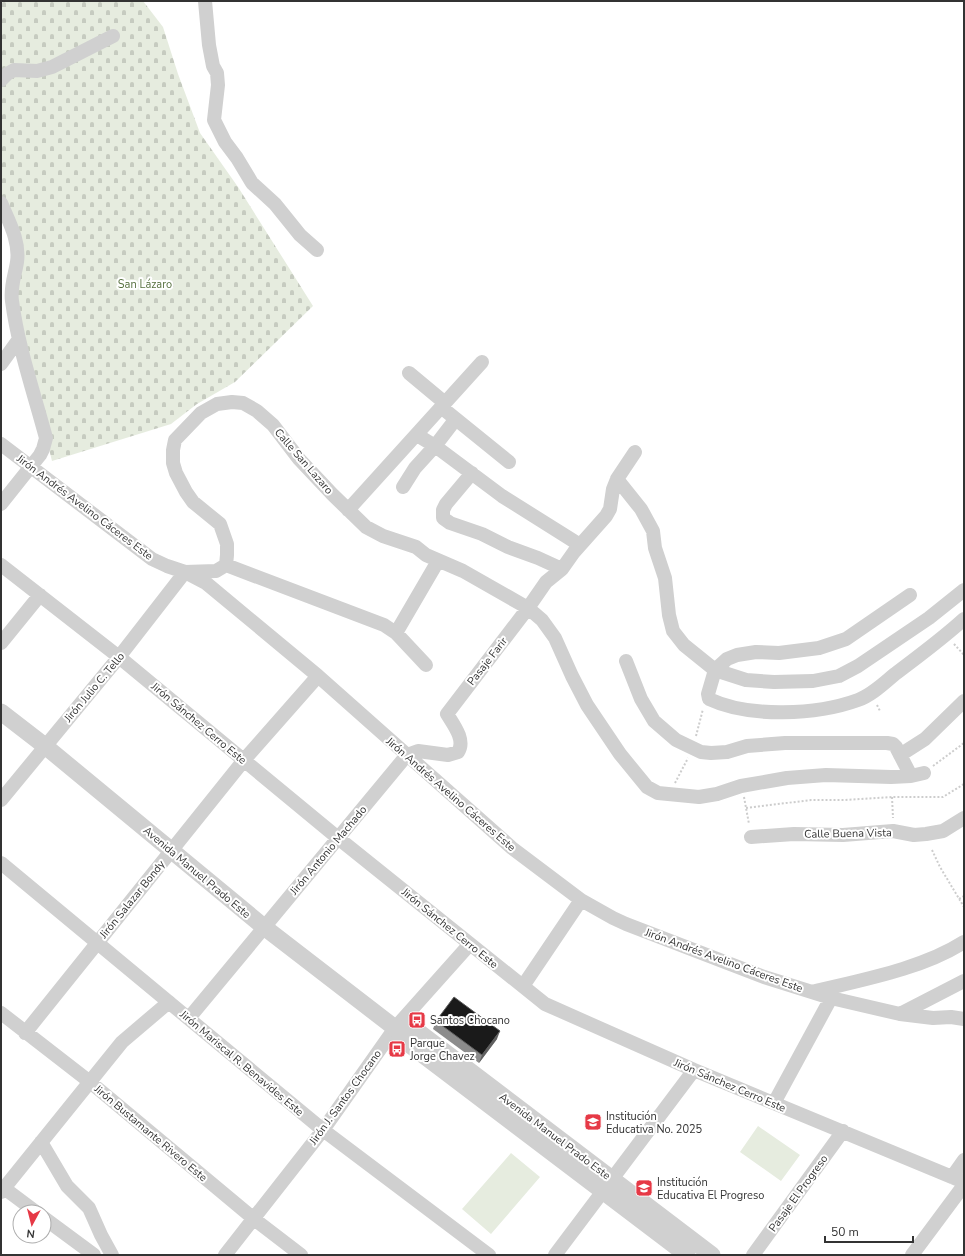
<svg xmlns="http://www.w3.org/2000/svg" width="965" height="1256" font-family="'Nunito Sans',sans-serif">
	<defs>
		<pattern id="cemetery-stones" width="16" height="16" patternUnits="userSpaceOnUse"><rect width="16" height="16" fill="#e6ecdf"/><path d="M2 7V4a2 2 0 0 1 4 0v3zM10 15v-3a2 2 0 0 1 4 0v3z" fill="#c6cbc0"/></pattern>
	</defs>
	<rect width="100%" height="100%" fill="#fff"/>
	<path fill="url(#cemetery-stones)" d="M1 1H143L163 27 178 74 200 133 238 187 313 306 235 382 197 404 171 424 52 461 16 317 13 247 1 213Z"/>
	<path fill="#e6ecdf" d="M758 1126 800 1155 781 1181 740 1152Z
		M511 1153 540 1177 491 1234 462 1209Z"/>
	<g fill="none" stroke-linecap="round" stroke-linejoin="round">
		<path stroke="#cdcdcd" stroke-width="2" stroke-dasharray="2 2" stroke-linecap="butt" d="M954 644 964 655
			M877 705 880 711
			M696 736 703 709
			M933 766 964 743
			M675 783 688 758
			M744 797 749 824
			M892 797 893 818
			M746 808 811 800H845L892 797H943L964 784
			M932 850 940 867 964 907
			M959 899 964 896"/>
		<path stroke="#d0d0d0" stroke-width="14" d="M205 1 209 45 213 66 217 73 218 85 214 120 225 142 237 158 252 183 275 204 300 235 317 250
			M1 80 7 74 14 70 37 71 52 67 113 36
			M1 203C9 222 20 241 17 262 15 275 10 287 12 301 18 347 34 393 46 438L43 449 40 455 1 504
			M1 364 19 339
			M409 373 445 403
			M441 407 509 462
			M417 435 435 446 502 496 580 545
			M1 444 152 559 167 566 185 572 206 583 318 676 512 848 581 900 613 918 626 924 764 977 831 998 900 1014 933 1018 951 1017 964 1019
			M472 473 446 504 443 510V518L450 523 482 534 508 547 538 558 562 569
			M617 479 641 509 653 531 655 548 665 578 669 615 673 631 684 645 715 670 746 680 774 682 813 681 839 676 858 666 929 618 964 590
			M403 487 415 468 435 446 455 420
			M348 510 482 362
			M1 565 119 657 338 838 545 1004 694 1070 964 1182
			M226 565 384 625 396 633 426 665
			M910 595 846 639 819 648 779 653 756 652 737 655 727 659 715 670 708 694 709 699C749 718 817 715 858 700 872 695 884 683 895 674 919 656 942 639 964 619
			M396 633 438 561
			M1 643 40 595
			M626 661 641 699 654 721 676 740 701 752 711 753 727 752 747 746 785 743H887L893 744 896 747 911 776
			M900 755 925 739 964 701
			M1 800 119 657 185 572 216 571 226 565 227 555V544L220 524 193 502 186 492 176 473 173 463V450L175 440 201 413 217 404 232 402 243 403 257 411 273 425 299 459 332 494 366 527 383 536 416 547 426 555 463 571 528 608 542 620 555 638 572 676 587 705 620 754 647 787 658 793 699 797 717 794 741 786 787 778 826 775 891 777 911 776 924 773
			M751 837 794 834 843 835 893 831 914 835 926 834 943 831 964 818
			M1 863 323 1130 489 1255
			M523 986 581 900
			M812 992C861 980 922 969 964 942
			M1 1013 90 1082 254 1219 301 1255
			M900 1014 964 981
			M189 1018 407 755 418 751 448 755 458 752C466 740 453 724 447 714L528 608 546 582 562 569 574 552 606 516 610 509 613 489 617 479 635 452
			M25 1033 244 760 318 676
			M774 1103 831 998
			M41 1142 67 1186 89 1208 101 1235 112 1255
			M952 1177 964 1160
			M4 1188 36 1212
			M1 1192 122 1042 169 1002
			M44 1218 94 1255
			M225 1255 323 1130 395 1028 470 944
			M555 1255 694 1070
			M753 1255 843 1131
			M912 1255 964 1185"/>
		<path stroke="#d0d0d0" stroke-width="17" d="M1 712 45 746 264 927 395 1028 406 1042 687 1255
			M395 1028 416 1030 712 1255"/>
	</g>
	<path fill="#8c8c8c" d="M436 1021 497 1039 479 1063 433 1029Z"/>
	<path fill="#5f5f5f" d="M500 1031 497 1039 479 1063 482 1055Z"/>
	<path fill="#1a1a1a" stroke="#5f5f5f" d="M454 997 500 1031 482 1055 436 1021Z"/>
	<defs>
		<g id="bus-square" transform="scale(0.9)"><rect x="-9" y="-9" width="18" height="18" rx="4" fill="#e63946" stroke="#fff"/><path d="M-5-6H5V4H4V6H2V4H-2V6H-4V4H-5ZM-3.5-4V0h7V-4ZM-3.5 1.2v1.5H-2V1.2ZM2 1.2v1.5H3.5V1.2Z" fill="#fff"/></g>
		<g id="school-square" transform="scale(0.9)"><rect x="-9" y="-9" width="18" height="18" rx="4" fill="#e63946" stroke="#fff"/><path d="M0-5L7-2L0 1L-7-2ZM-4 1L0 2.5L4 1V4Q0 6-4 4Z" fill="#fff"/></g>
	</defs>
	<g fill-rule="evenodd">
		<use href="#bus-square" x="417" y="1020"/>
		<use href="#bus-square" x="397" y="1049"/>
		<use href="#school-square" x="593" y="1122"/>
		<use href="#school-square" x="644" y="1188"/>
	</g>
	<g text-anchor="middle" stroke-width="4" stroke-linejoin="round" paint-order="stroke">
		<g font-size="11" fill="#56703f" stroke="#fff">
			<text x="145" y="288">San Lázaro</text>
		</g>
		<g font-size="11" fill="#333" stroke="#fff">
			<text transform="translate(304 461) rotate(49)" y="4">Calle San Lazaro</text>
			<text transform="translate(85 507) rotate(37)" y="4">Jirón Andrés Avelino Cáceres Este</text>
			<text transform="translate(487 661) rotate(-52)" y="4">Pasaje Farir</text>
			<text transform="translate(94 687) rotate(-50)" y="4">Jirón Julio C. Tello</text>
			<text transform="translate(199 723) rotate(40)" y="4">Jirón Sánchez Cerro Este</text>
			<text transform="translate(451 794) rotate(41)" y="4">Jirón Andrés Avelino Cáceres Este</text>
			<text transform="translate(848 833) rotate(-1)" y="4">Calle Buena Vista</text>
			<text transform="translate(328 850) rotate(-50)" y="4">Jirón Antonio Machado</text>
			<text transform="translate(197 872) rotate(40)" y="4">Avenida Manuel Prado Este</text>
			<text transform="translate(132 899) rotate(-51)" y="4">Jirón Salazar Bondy</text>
			<text transform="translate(450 928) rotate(39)" y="4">Jirón Sánchez Cerro Este</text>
			<text transform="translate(724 960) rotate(20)" y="4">Jirón Andrés Avelino Cáceres Este</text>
			<text transform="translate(242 1063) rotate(40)" y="4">Jirón Mariscal R. Benavides Este</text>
			<text transform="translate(730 1085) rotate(23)" y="4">Jirón Sánchez Cerro Este</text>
			<text transform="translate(345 1097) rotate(-54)" y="4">Jirón J. Santos Chocano</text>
			<text transform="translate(151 1133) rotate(40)" y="4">Jirón Bustamante Rivero Este</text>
			<text transform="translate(555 1136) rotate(37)" y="4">Avenida Manuel Prado Este</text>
			<text transform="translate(798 1193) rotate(-54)" y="4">Pasaje El Progreso</text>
		</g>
		<g font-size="11" fill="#333" stroke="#fff" text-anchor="start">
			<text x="430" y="1024">Santos Chocano</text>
			<text x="410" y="1047">Parque<tspan x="410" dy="13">Jorge Chavez</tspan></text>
			<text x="606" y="1120">Institución<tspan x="606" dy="13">Educativa No. 2025</tspan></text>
			<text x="657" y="1186">Institución<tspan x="657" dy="13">Educativa El Progreso</tspan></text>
		</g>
	</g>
	<rect width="965" height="1256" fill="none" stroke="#333333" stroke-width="4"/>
	<g transform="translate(32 1224) rotate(187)"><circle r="19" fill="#ffffff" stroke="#adadad"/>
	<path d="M0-3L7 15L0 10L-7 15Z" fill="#e63946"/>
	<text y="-6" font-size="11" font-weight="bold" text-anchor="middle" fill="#333333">N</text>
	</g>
	<path d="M825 1236v6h88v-6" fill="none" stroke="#333333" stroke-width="2"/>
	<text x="831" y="1236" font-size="12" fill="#333333" stroke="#ffffff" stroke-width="3" paint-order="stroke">50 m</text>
</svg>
